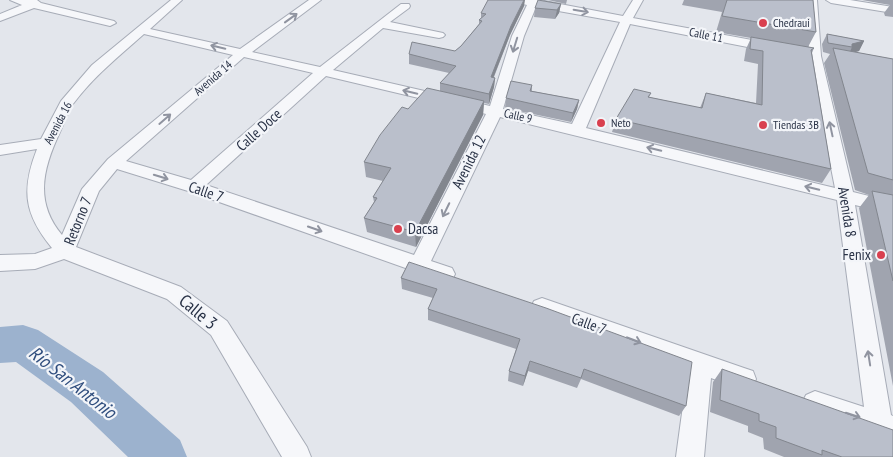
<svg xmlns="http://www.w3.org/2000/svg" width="893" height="457" font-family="'PT Sans Narrow',sans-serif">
	<rect width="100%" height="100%" fill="#e3e6ec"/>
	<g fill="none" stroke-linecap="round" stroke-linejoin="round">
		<path fill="#9cb2ce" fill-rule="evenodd" d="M23 325 38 330 103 372 180 440 187 457H128L71 402 16 362 0 363V327Z"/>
		<g stroke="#a7acb7" stroke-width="2">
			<path id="minor" d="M10 0H37L41 3 114 21 116 23 110 26 34 8 0 21V14L22 5Z
				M171 0H182L150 29 240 49 309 0H321L252 52 320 67 401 4H409L410 6 409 8 390 22 443 33 445 35 443 37 439 38 383 28 333 70 490 106 512 36 527 5 514 2 513 0H539L623 16 633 0H643L633 18 773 44 779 48 773 52 630 24 586 128 835 188 809 56 807 0H817L821 56 853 192 893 202V214L855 205 891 415 893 416V442L806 411 802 403 806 395 815 391 864 407 837 200 500 117 431 261 452 268 455 274 452 280 445 282 188 191 117 169 99 191 76 247 181 287 227 321 307 447 311 457H282L211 335 167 299 64 259 35 269 0 271V255L35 254 52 248C24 214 21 190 37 149L0 155V145L41 139 61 101 92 65ZM536 7 620 22 572 124 503 109 524 36ZM144 34 233 55 108 159 82 189 62 235C34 202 43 168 60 132 64 123 68 112 73 104 93 77 119 56 144 34ZM244 57 313 73 191 180 126 161ZM326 76 486 114 414 255 206 185Z
				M826 0H850L893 7V13L831 3Z
				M542 298 744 368 753 371 756 379 753 387 744 390 711 378 704 457H676L688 369 534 313 531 307 534 301Z"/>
		</g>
		<use href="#minor" fill="#f6f7fa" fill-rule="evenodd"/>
	</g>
	<path fill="#a0a4af" d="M548 0H567L566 4Z
		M684 0H813L816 32 808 47 814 48 812 53 831 169 822 183 612 132 616 119 651 93 649 97 700 108 706 93 756 103 758 64 744 61 746 49 751 38 716 32 722 12 682 5Z
		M862 0H893V17L885 16 884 13 890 5Z
		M561 4 559 13 555 19 534 17 535 8Z
		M524 6 510 35 494 77 495 78 494 87 489 104 484 103 483 115 416 247 367 232 364 218 374 202 373 197 383 181 366 177 364 162 408 109 440 91V83L449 73 409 64V54L455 51 461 46 479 24V20L481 18V13Z
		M827 34 864 41 859 51 855 52 893 59V386L859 208 869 195 855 190 824 63 830 54 823 52 822 44Z
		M532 85V91L579 100 577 109 571 122 505 108 506 98Z
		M409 262 686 406 679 416 581 379 577 388 528 371 523 386 508 381 509 371 516 349 428 320V309L433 298 402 289 401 278Z
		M722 369 893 457H784L764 449 763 438 748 432V426L710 412 713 382Z"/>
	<path fill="#82868e" d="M524 0H525L524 6 510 35 490 86 491 77 511 26Z
		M561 4 559 13 555 19 557 10Z
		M864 41 859 51 849 54 852 47V44Z
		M495 78 494 87 489 104V94Z
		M579 100 577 109 571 122 573 113Z
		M484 101 483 115 416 247 415 232Z
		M530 361 528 371 523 386 525 376Z"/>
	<path fill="#babfcb" stroke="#82868e" d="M488 0H524L511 26 491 77 495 78 489 94 440 83 456 66 409 54 412 42 455 51 461 46 482 21 479 20 486 14 481 13Z
		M538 0 561 4 557 10 535 8Z
		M727 0H813L816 32 722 16Z
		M827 34 864 41 852 44V47L828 43Z
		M751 37 814 48 811 50 831 169 616 119 634 89 651 93 648 97 702 108 706 93 762 105 763 51 750 49Z
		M833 48 893 59V180L868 173Z
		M511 81 532 85 530 91 579 100 573 113 506 98Z
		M427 88 484 101 415 232 364 218 377 198 373 197 391 168 364 162 380 135 402 107 408 109Z
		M872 191 893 195V281Z
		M409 262 546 308 692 362 686 406 584 369 581 378 530 361 525 376 509 371 520 339 428 309 437 289 401 278Z
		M722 369 893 430V457H842L822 450V455L776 438V427L759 421V414L720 400Z"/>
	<defs><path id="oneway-shaft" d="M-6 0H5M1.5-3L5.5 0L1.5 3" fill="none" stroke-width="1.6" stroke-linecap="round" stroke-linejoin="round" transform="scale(1.25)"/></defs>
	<g stroke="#9094a0">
		<use href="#oneway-shaft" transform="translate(581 11) rotate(10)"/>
		<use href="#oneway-shaft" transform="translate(291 18) rotate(-36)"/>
		<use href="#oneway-shaft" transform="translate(515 45) rotate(107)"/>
		<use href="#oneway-shaft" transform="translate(218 47) rotate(-167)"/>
		<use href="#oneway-shaft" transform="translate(410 92) rotate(-167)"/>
		<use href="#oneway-shaft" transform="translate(165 119) rotate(-41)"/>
		<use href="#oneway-shaft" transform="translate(831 129) rotate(-102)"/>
		<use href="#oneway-shaft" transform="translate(654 149) rotate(-166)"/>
		<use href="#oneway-shaft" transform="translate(161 177) rotate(17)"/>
		<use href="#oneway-shaft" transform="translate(812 188) rotate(-166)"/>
		<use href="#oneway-shaft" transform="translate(446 210) rotate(116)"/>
		<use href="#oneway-shaft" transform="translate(315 229) rotate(19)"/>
		<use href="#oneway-shaft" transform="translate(634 340) rotate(21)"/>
		<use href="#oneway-shaft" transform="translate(869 358) rotate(-99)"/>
		<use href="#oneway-shaft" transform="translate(853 415) rotate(18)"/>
	</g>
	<g fill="#d9404f" stroke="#f3f5f9" stroke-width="2">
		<circle cx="763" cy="23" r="5"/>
		<circle cx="601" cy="123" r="5"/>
		<circle cx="763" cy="125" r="5"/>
		<circle cx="398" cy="229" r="5"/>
		<circle cx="881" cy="255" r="5"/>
	</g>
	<g text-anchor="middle" stroke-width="4.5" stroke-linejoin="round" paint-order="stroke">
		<g font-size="12" fill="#293246" stroke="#f3f5f9" text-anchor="start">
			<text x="773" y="27">Chedraui</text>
			<text x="611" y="127">Neto</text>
			<text x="773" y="129">Tiendas 3B</text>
		</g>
		<g font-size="12" fill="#293246" stroke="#f3f5f9">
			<text transform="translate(706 35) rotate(11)" y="4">Calle 11</text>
			<text transform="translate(213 78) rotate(-41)" y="4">Avenida 14</text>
			<text transform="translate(518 116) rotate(13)" y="4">Calle 9</text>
			<text transform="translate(58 123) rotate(-62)" y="4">Avenida 16</text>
		</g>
		<g font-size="15" fill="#293246" stroke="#f3f5f9">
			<text transform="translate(259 130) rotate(-42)" y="5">Calle Doce</text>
			<text transform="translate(469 162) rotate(-64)" y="5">Avenida 12</text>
			<text transform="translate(206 192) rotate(19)" y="5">Calle 7</text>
			<text transform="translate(847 212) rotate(81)" y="5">Avenida 8</text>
			<text transform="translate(78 221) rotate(-68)" y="5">Retorno 7</text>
			<text transform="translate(589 324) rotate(20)" y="5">Calle 7</text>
		</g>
		<g font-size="15" fill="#293246" stroke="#f3f5f9" text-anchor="start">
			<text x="408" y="234">Dacsa</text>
			<text x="871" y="260" text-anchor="end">Fenix</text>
		</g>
		<g font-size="18" fill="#293246" stroke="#f3f5f9">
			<text transform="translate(198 312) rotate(40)" y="6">Calle 3</text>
		</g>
		<g font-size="19" font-style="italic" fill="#304e7e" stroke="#f3f5f9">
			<text transform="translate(73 382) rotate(38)" y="7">Río San Antonio</text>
		</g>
	</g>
</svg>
